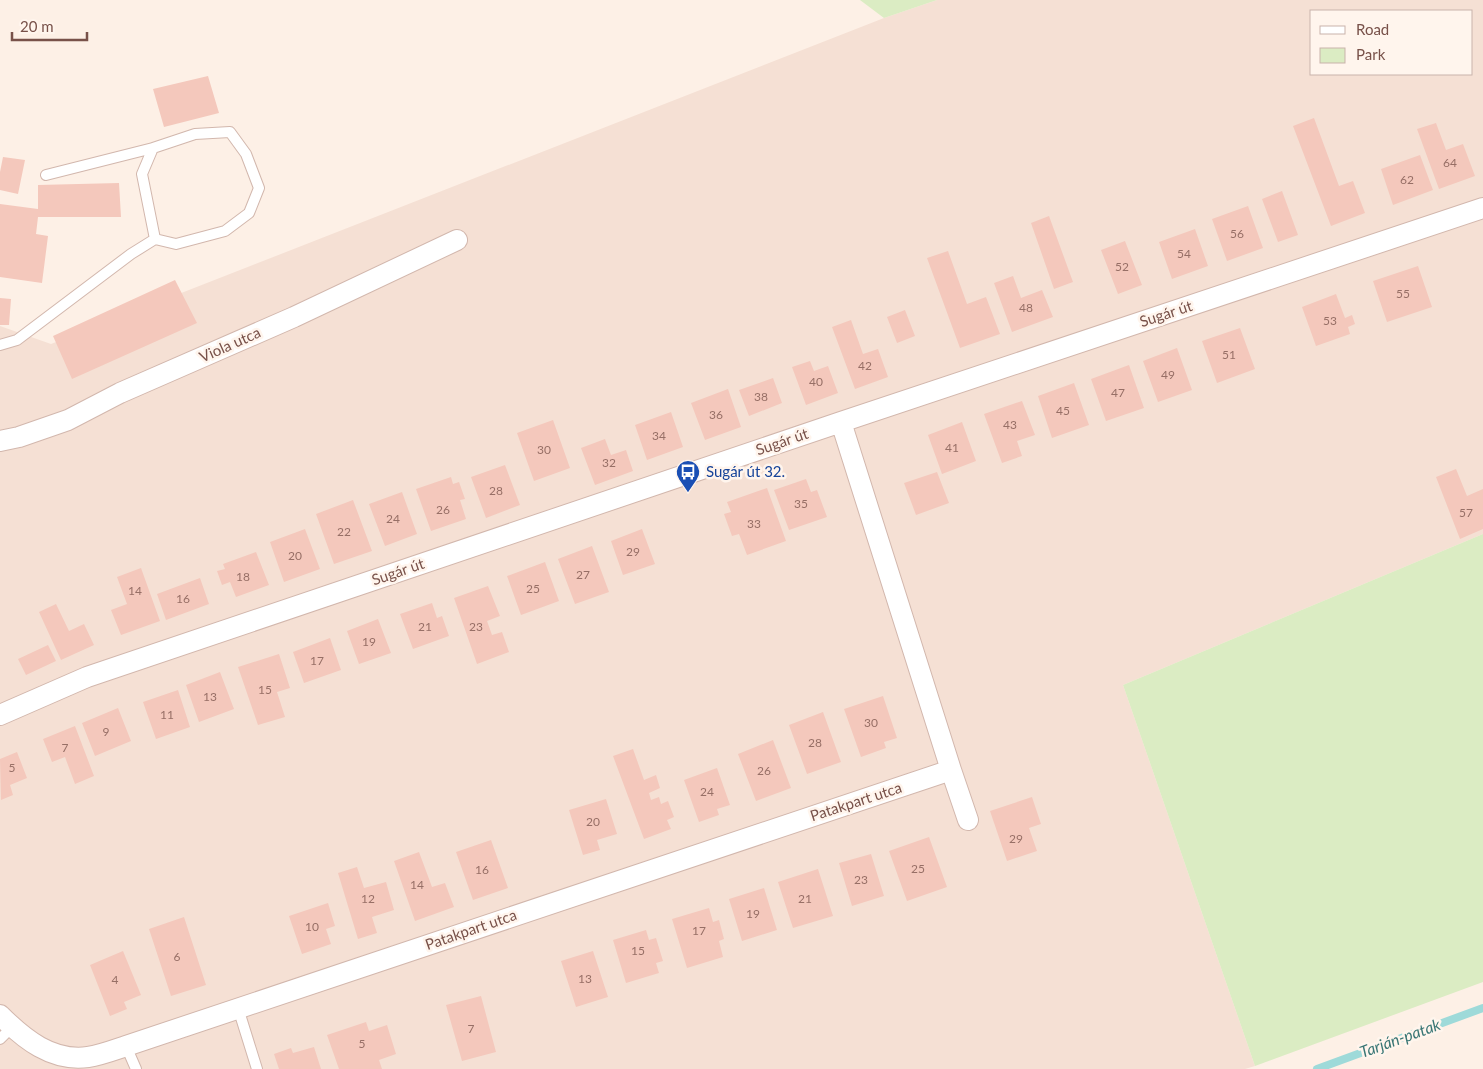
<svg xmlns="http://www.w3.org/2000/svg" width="1483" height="1069" font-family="Lato,sans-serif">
	<rect width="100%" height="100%" fill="#fdf0e6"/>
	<path fill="#f5e0d4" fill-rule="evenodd" d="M937 0H1483V534L1123 685 1255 1066 1245 1069H0V326L51 344 884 18ZM1312 11H1472V74H1312Z"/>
	<path fill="#dbecc3" d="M860 0H937L884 18Z
		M1483 534V982L1255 1066 1123 685Z"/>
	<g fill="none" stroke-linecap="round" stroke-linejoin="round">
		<path stroke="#9edad9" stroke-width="8" d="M1317 1069 1483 1008"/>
	</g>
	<path fill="#f4c8bc" d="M208 76 219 113 164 127 153 89Z
		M1314 118 1339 186 1353 181 1365 213 1331 226 1293 126Z
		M1436 123 1446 150 1463 144 1475 176 1439 189 1417 129Z
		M1420 155 1433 190 1393 205 1381 169Z
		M3 157 25 160 18 194 0 190V172Z
		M119 183 121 217H38L36 234 48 236 42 283 0 277V204L38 209V185Z
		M1282 191 1298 235 1278 242 1262 199Z
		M1248 206 1263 248 1227 261 1212 219Z
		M1049 216 1073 282 1054 289 1031 223Z
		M1195 229 1208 266 1172 279 1159 242Z
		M1125 241 1142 285 1118 294 1101 250Z
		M948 251 967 304 986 297 1000 334 960 348 927 258Z
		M1418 266 1432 307 1387 322 1373 281Z
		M1013 276 1021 298 1042 290 1053 317 1012 332 994 283Z
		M175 280 197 323 72 379 53 336Z
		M1336 294 1345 318 1352 315 1355 324 1348 327 1350 334 1316 346 1302 307Z
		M0 298 11 299 9 325H0Z
		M905 310 915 336 897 343 887 317Z
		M851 320 863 354 878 349 888 377 855 389 832 327Z
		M1240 328 1255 369 1217 383 1202 341Z
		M1177 348 1192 390 1158 402 1143 361Z
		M810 361 814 371 828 366 838 393 806 405 792 367Z
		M1129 365 1144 408 1106 421 1091 379Z
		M773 378 782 403 749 416 739 390Z
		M1074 383 1089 425 1052 438 1038 396Z
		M728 389 741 427 705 440 691 403Z
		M1022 401 1035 435 1017 441 1022 456 1002 463 984 414Z
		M671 412 683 447 647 460 635 425Z
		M553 420 570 468 534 481 517 433Z
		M962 422 976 461 942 474 928 435Z
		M605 439 611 455 626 450 633 471 595 485 581 448Z
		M505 465 520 505 486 518 471 477Z
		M1456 469 1467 496 1483 489V529L1460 539 1436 477Z
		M937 472 949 503 916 515 904 483Z
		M451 477 453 484 459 482 465 499 460 500 466 519 431 531 416 489Z
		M806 479 811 492 817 490 827 517 789 530 774 490Z
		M767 488 786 541 747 555 739 534 732 536 724 514 731 512 727 502Z
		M402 492 417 534 385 546 369 504Z
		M353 500 372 551 334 564 316 514Z
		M305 529 320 569 284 582 270 542Z
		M642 529 655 564 623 575 611 541Z
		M592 546 609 592 575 604 558 559Z
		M256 552 269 585 236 597 230 582 222 585 217 571 225 569 223 564Z
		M545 562 559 601 521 615 507 576Z
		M141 568 160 621 121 635 111 610 127 604 117 577Z
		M200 578 209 604 166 620 157 594Z
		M488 586 500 616 487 621 492 635 502 632 509 652 477 664 454 598Z
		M432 603 437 618 442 616 449 636 413 649 400 614Z
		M56 604 69 631 84 624 94 645 61 660 39 612Z
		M378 619 391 653 359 664 347 631Z
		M330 638 341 670 304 683 293 652Z
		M48 645 56 661 26 675 18 659Z
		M279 654 290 688 277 692 285 717 258 725 238 667Z
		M220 672 234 709 199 722 186 685Z
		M178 690 190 727 156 739 143 702Z
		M883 696 897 738 884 742 886 748 861 757 844 709Z
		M118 708 131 741 95 756 82 723Z
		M823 712 841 762 807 774 789 725Z
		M75 726 94 776 75 784 65 757 52 762 43 739Z
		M773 740 791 788 756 801 738 754Z
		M633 749 644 780 656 775 660 788 649 793 651 800 659 797 661 804 668 801 674 817 667 820 671 829 644 839 613 756Z
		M17 752 27 778 10 785 13 795 1 800 0 759Z
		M717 768 730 805 717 809 719 815 699 822 684 780Z
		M1032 797 1041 824 1029 828 1037 851 1007 861 990 811Z
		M606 799 617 834 597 840 600 850 583 855 569 810Z
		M929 837 947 887 907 901 889 851Z
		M491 840 508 888 473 900 456 852Z
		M419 852 432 887 445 883 454 907 415 921 394 861Z
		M871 854 884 896 852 906 839 863Z
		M357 867 364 888 386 882 394 910 372 917 377 933 358 939 338 873Z
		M818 869 833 916 793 928 778 882Z
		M764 888 777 930 742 941 729 899Z
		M328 903 335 926 326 929 331 944 302 954 289 916Z
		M709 908 713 922 719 920 724 939 719 941 723 957 687 968 672 919Z
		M184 917 206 985 171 996 149 929Z
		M646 930 649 940 656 938 663 961 656 963 659 973 626 983 613 940Z
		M123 951 141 995 124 1002 127 1009 110 1016 90 965Z
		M593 951 608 997 576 1007 561 961Z
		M481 996 496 1052 462 1061 446 1005Z
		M366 1022 369 1031 387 1025 396 1054 379 1060 382 1069H339L327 1035Z
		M314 1047 321 1069H279L274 1054 291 1048 293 1053Z"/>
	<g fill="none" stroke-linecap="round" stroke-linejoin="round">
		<g stroke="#d2b7ad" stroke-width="12">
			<path id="service" d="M46 175 153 148
				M0 345 17 340 131 254 155 239 176 244 225 231 249 213 259 188 246 154 230 132 195 134 153 148 142 174 155 239
				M238 1008 257 1069
				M0 1039 12 1027
				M126 1046 136 1069"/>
		</g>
		<g stroke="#d2b7ad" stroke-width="22">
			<path id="minor" d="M0 441 19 437 68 420 120 393 294 317 457 240
				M0 715 87 677 841 422 1483 208
				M951 770 968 820
				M0 1015C24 1039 52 1062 88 1057 101 1055 114 1050 126 1046L951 770 841 422"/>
		</g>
		<use href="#service" stroke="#fff" stroke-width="10"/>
		<use href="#minor" stroke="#fff" stroke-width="20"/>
	</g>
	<defs>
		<g id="bus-pin" transform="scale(1.25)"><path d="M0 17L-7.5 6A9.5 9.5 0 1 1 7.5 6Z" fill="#1a4fb4" stroke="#fff5ed"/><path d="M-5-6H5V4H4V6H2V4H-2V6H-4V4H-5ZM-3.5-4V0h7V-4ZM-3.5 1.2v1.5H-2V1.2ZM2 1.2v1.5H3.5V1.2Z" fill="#fff"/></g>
	</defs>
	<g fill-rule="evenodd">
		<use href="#bus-pin" x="688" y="472"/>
	</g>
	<g text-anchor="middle" stroke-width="5" stroke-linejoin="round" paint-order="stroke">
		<g font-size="12" fill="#976f66">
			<text x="1450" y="167">64</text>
			<text x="1407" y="184">62</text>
			<text x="1237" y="238">56</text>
			<text x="1184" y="258">54</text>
			<text x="1122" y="271">52</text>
			<text x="1403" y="298">55</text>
			<text x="1026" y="312">48</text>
			<text x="1330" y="325">53</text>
			<text x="1229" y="359">51</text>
			<text x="865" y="370">42</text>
			<text x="1168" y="379">49</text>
			<text x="816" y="386">40</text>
			<text x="1118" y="397">47</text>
			<text x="761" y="401">38</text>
			<text x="1063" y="415">45</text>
			<text x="716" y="419">36</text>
			<text x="1010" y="429">43</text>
			<text x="659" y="440">34</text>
			<text x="952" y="452">41</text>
			<text x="544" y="454">30</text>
			<text x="609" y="467">32</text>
			<text x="496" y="495">28</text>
			<text x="801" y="508">35</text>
			<text x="443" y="514">26</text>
			<text x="1466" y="517">57</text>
			<text x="393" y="523">24</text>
			<text x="754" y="528">33</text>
			<text x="344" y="536">22</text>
			<text x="633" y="556">29</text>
			<text x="295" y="560">20</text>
			<text x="583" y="579">27</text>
			<text x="243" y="581">18</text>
			<text x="533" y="593">25</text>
			<text x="135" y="595">14</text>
			<text x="183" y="603">16</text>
			<text x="425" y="631">21</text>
			<text x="476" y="631">23</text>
			<text x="369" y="646">19</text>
			<text x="317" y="665">17</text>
			<text x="265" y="694">15</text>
			<text x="210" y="701">13</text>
			<text x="167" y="719">11</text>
			<text x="871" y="727">30</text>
			<text x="106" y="736">9</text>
			<text x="815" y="747">28</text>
			<text x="65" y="752">7</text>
			<text x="12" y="772">5</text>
			<text x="764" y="775">26</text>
			<text x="707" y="796">24</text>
			<text x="593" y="826">20</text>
			<text x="1016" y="843">29</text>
			<text x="918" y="873">25</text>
			<text x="482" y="874">16</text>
			<text x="861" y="884">23</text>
			<text x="417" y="889">14</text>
			<text x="368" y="903">12</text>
			<text x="805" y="903">21</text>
			<text x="753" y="918">19</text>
			<text x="312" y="931">10</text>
			<text x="699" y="935">17</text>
			<text x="638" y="955">15</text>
			<text x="177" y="961">6</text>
			<text x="585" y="983">13</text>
			<text x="115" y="984">4</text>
			<text x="471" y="1033">7</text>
			<text x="362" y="1048">5</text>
		</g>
		<g font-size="15" fill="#785149" stroke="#fff5ed">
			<text transform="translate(1166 314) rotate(-18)" y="5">Sugár út</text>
			<text transform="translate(230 345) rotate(-24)" y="5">Viola utca</text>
			<text transform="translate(782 442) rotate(-19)" y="5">Sugár út</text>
			<text transform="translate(398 572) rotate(-19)" y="5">Sugár út</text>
			<text transform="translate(856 802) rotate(-18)" y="5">Patakpart utca</text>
			<text transform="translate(471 930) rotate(-19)" y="5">Patakpart utca</text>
		</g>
		<g font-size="15" fill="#164399" stroke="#fff5ed" text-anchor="start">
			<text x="706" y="477">Sugár út 32.</text>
		</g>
		<g font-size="16" font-style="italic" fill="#397675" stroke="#fff5ed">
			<text transform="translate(1400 1038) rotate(-20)" y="6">Tarján-patak</text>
		</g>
	</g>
	<rect x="1310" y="10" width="162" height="65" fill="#fff5ed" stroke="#c9b3ab"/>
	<rect x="1320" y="26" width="25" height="8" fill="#ffffff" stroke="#c9b3ab"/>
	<text x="1356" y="35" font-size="15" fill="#785149">Road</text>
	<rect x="1320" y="48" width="25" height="15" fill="#dbecc3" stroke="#c9b3ab"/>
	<text x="1356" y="60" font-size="15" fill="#785149">Park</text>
	<path d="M12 32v8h75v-8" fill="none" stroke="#785149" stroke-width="2.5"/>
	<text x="20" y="32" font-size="15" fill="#785149" stroke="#fff5ed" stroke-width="4" paint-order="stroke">20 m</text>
</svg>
